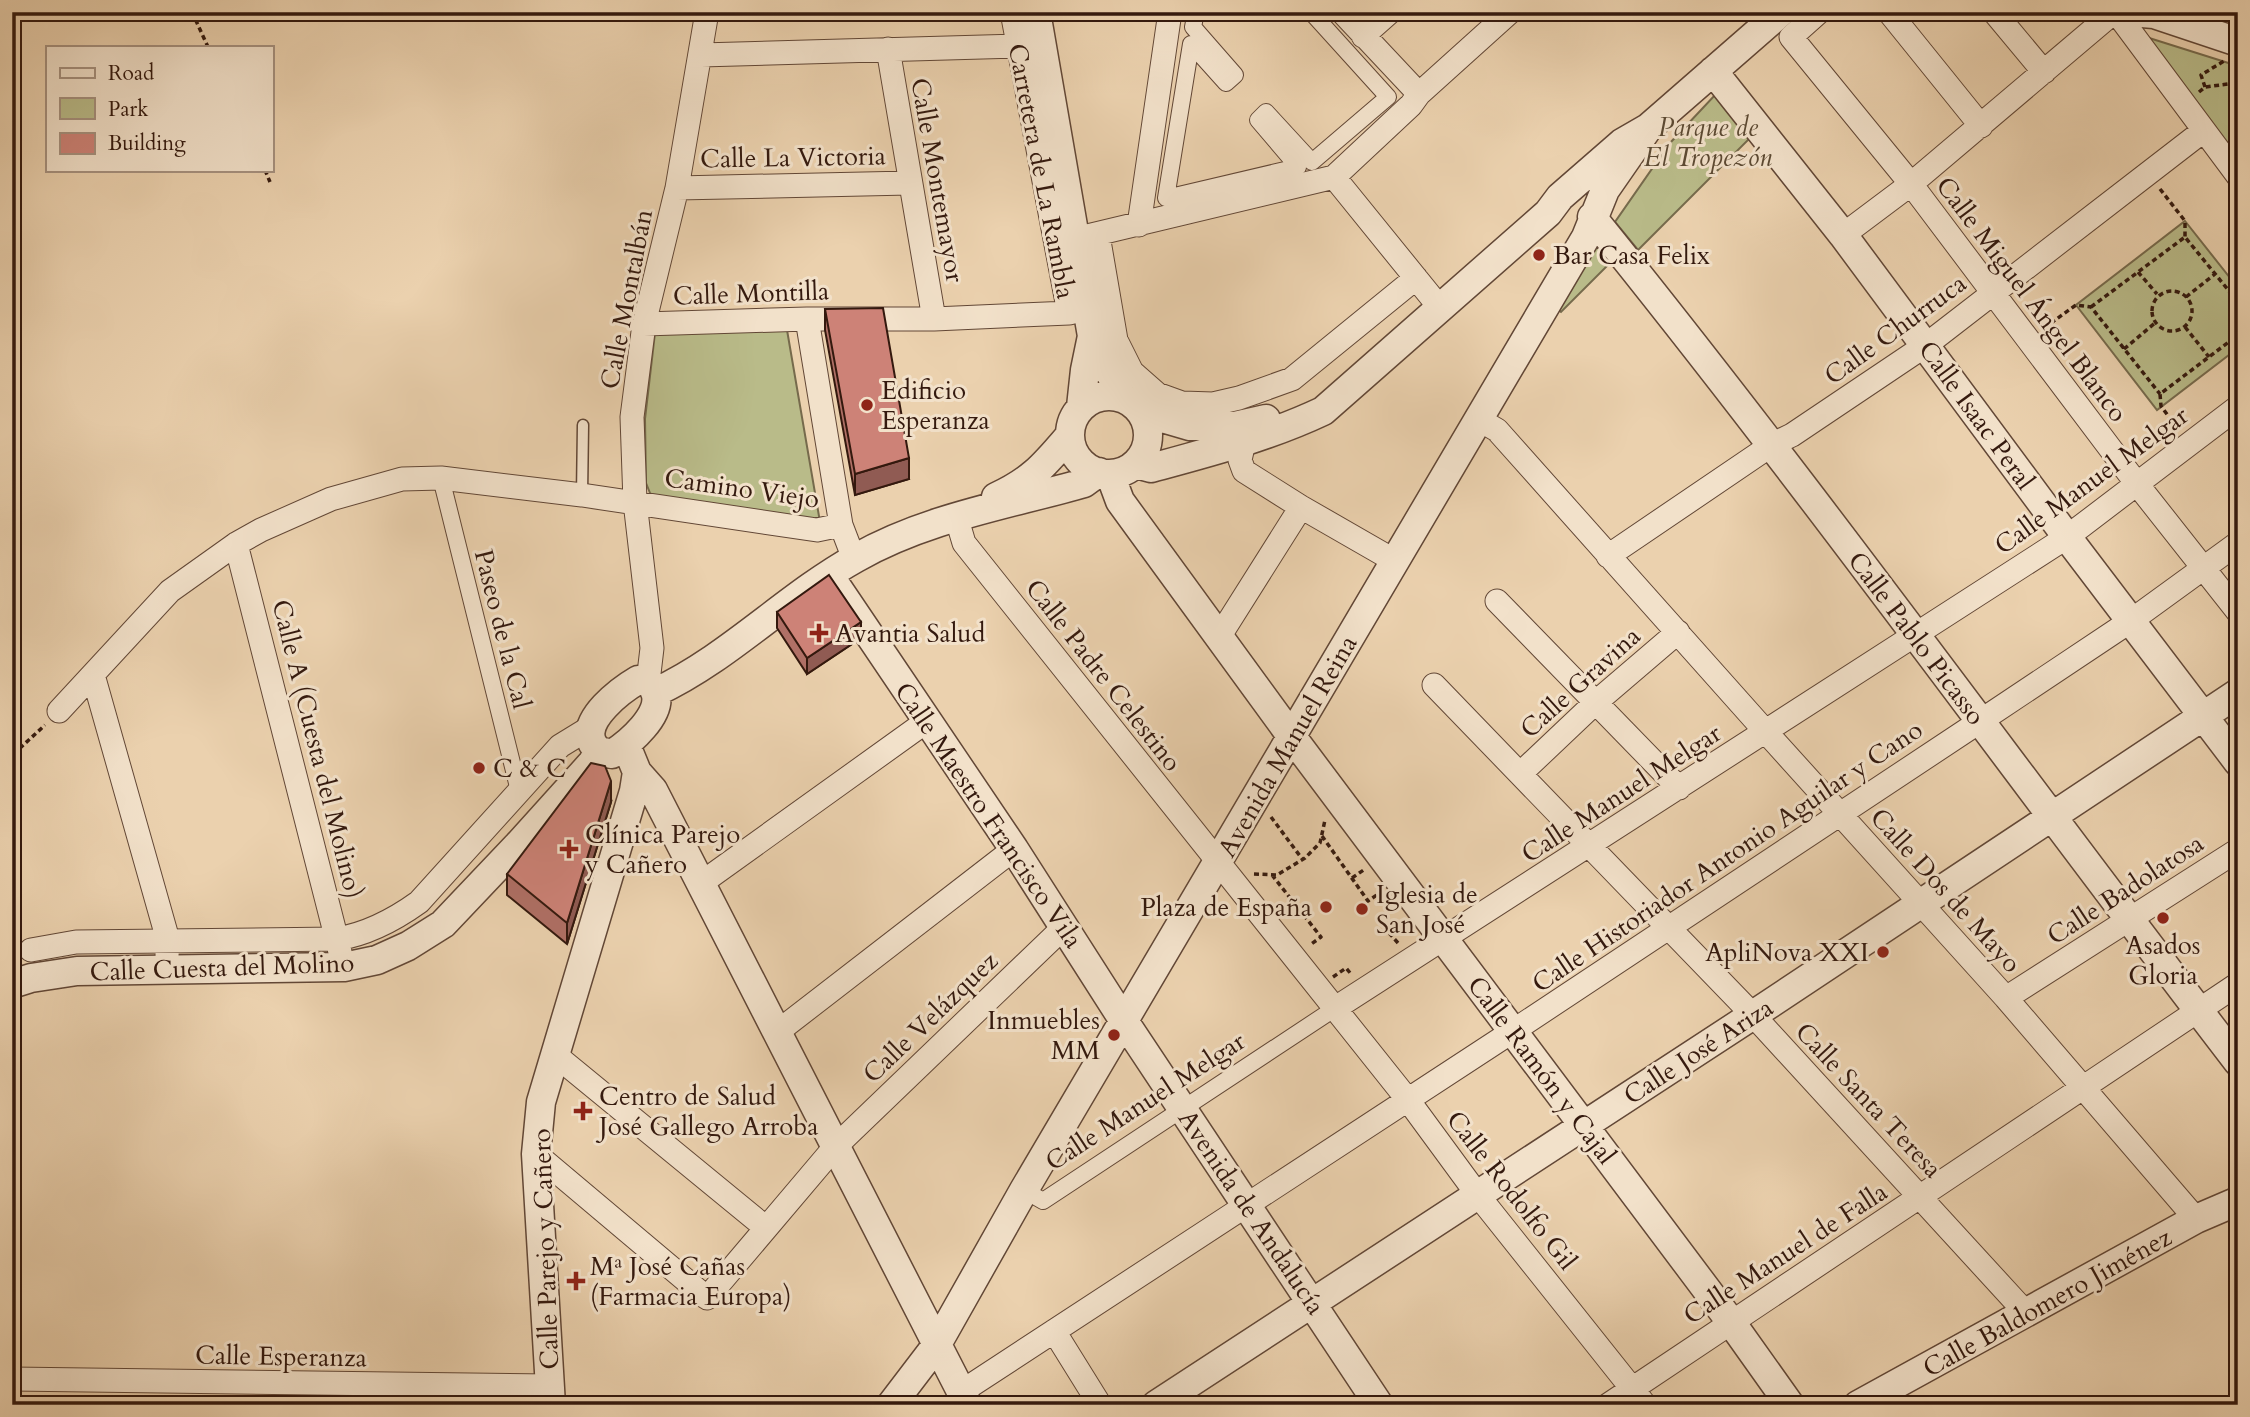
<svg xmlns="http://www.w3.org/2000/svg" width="2250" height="1417" font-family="Cardo,serif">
	<rect width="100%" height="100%" fill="#ebd1ae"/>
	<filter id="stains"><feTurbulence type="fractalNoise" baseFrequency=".00286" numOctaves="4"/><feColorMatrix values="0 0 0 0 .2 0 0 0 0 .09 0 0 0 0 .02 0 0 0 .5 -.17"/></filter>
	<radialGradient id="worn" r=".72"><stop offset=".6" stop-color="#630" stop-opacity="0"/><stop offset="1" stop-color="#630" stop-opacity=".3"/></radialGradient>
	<path fill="#b9bb89" stroke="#766a4c" stroke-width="2" d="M2146 37 2238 66V158Z
		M1715 95 1749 139 1638 250 1615 222 1670 143Z
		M2185 221 2238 288V348L2157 410 2076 305Z
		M1590 236 1613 260 1561 312 1550 303Z
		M787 330 820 522 657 499 650 493 646 483 645 419 655 333Z"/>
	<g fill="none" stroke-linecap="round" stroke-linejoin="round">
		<g stroke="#624736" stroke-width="13">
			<path id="service" d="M582 495 583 425"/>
		</g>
		<g stroke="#624736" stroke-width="18">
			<path id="pedestrian" d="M1196 12 1193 27 1235 75 1226 83 1191 44 1166 198 1298 167 1258 120 1266 112 1312 162 1388 97 1311 12
				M441 478 519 791
				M1024 1190 1043 1201 1334 1009"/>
		</g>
		<g stroke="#624736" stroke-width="25">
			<path id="minor" d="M1012 12 1069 313 1082 310
				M1342 12 1419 94
				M1819 12 1791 37 1911 184 2137 484 2238 612
				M1889 12 1981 126
				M1994 12 2044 72
				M2116 12 2238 176
				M1363 36 1390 12
				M888 49 934 319
				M701 55 1019 46
				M1334 177 1441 309
				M677 188 909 183
				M1139 225 1170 12
				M1098 235 1116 340 1132 372 1157 394 1182 403 1213 404 1239 398 1292 379 1416 278
				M1843 235 1911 184 2114 12
				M1075 239 1334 177 1411 105 1419 94 1510 12
				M807 319 841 525 854 559
				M644 324 807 319H934L1069 313
				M1478 419 1497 430 1766 732 2006 998 2196 1219
				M1244 442 1240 460 1244 471 1301 507 1395 561
				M956 516 964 543 1408 1100 1477 1194 1645 1405
				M236 544 340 952
				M1608 556 1773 444 1792 435 1926 345 2203 131
				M1497 601 1679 788
				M1219 637 1301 507
				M93 675 168 940 167 955
				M648 682 652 648 635 502 632 417 644 324 677 188 707 12
				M1434 685 1753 1015 2027 1314
				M59 711 170 591 236 544 261 530 331 499 402 479 441 478 582 495 817 530 841 525
				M1520 774 1595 703 1678 632
				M700 884 927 721
				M31 950 76 942 337 939C368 934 394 920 419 902L560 746 591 727
				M2006 998 2238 850
				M1334 1009 2067 537 2238 407
				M776 1033 1014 849
				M554 1054 765 1227
				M536 1154 707 1298 834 1148 1064 927
				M1054 1331 1100 1405
				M12 1379 550 1386
				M961 1392 1513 1031 1979 722 2132 620 2238 543
				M1608 1405 2238 984"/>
		</g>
		<g stroke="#624736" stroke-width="31">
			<path id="tertiary" d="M1036 12 1092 336 1122 397
				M2129 12 2154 14 2238 42
				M1713 71 1843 235 2067 537 2238 762
				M1592 217C1815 493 2022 781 2238 1062
				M1070 435a39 39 0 1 1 78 0a39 39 0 1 1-78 0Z
				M1081 407 1085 370 1092 336
				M1142 412 1190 426H1235L1266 419
				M1136 464 1151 468C1210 452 1268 437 1323 411L1548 213 1560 197 1622 143 1648 128 1781 12
				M1110 474 1120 501 1292 737 1731 1322 1790 1405
				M996 497C1033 480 1045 464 1070 435
				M829 575 1014 849 1124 1021 1379 1405
				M638 680 648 682C651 685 654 688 655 692 664 714 628 744 612 754L599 751C596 748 593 745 592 742 582 719 621 690 638 680Z
				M656 692C729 658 786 597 856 558 926 518 1007 505 1084 483L1099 472
				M626 745 637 772 653 790 968 1405
				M12 984 31 978 77 971 344 967 377 960 408 946 443 924 518 845 592 763 599 751
				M551 1405 536 1154 541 1102 634 791 637 772
				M891 1405 936 1346 1024 1190 1586 237 1605 190 1648 128
				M1156 1405 1753 1015 2238 693
				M1858 1405 2196 1219 2238 1201"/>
		</g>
		<path stroke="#34190e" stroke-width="3.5" stroke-dasharray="5 3.5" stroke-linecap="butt" d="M192 12 208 47
			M2205 87 2201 75 2224 61
			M2199 92 2205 87 2228 84 2238 91
			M2231 135 2238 130
			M265 170 270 182
			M2160 189 2185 221V237
			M2138 272 2157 294
			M2152 311a20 20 0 1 1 40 0a20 20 0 1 1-40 0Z
			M2186 297 2215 274
			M2091 307 2185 237 2238 302
			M2185 327 2209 357
			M2044 328 2076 305 2091 307 2160 394
			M2124 349 2155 323
			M2177 428 2161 406 2160 394 2238 335
			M12 752 19 749 45 725
			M1271 817 1303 860
			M1322 836 1368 901 1381 892
			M1254 874 1277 875 1305 858 1320 843 1325 820
			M1272 875 1321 937 1310 945
			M1352 878 1365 869
			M1398 943 1390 934 1403 920
			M1333 977 1346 968 1351 974"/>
		<use href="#service" stroke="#f2e1ca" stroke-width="10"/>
		<use href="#pedestrian" stroke="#f2e1ca" stroke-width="16"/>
		<use href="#minor" stroke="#f2e1ca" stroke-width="23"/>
		<use href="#tertiary" stroke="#f2e1ca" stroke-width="28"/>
	</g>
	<path fill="#b07066" stroke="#34190e" stroke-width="2" d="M825 309 909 479 855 495 825 330Z
		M777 612 861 638 807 674 777 628Z
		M611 802 567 944 507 895V874Z"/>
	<path fill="#905b53" stroke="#34190e" stroke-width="2" d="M909 458V479L855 495V474Z
		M861 622V638L807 674V658Z
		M611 781V802L567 944V923Z"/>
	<path fill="#cd8277" stroke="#34190e" stroke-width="2" d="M883 308 909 458 855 474 825 309Z
		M829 575 861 622 807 658 777 612Z
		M591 763 605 766 611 781 567 923 507 874Z"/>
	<g fill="#8f2418" stroke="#f2e1ca" stroke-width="2.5">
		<circle cx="1539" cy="255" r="7"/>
		<circle cx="867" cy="405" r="7"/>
		<path d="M815.5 622.5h7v7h7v7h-7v7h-7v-7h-7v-7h7z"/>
		<circle cx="479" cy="768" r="7"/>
		<path d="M565.5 838.5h7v7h7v7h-7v7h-7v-7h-7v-7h7z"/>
		<circle cx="1326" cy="907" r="7"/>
		<circle cx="1362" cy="909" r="7"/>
		<circle cx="2163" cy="918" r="7"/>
		<circle cx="1883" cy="952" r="7"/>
		<circle cx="1114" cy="1035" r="7"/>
		<path d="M579.5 1100.5h7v7h7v7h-7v7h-7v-7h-7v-7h7z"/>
		<path d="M572.5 1270.5h7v7h7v7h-7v7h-7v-7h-7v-7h7z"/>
	</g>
	<g text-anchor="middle" stroke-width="6" stroke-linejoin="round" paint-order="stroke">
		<g font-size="26" font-style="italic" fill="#5c4a33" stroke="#f2e1ca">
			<text x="1708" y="136">Parque de<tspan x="1708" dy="30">El Tropezón</tspan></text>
		</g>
		<g font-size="26" fill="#34190e" stroke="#f2e1ca">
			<text transform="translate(793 157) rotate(-1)" y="9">Calle La Victoria</text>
			<text transform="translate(1042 171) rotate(79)" y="9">Carretera de La Rambla</text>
			<text transform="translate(938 180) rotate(80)" y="9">Calle Montemayor</text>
			<text transform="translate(751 293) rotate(-2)" y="9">Calle Montilla</text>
			<text transform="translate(626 299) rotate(-79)" y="9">Calle Montalbán</text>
			<text transform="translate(2032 299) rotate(53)" y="9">Calle Miguel Ángel Blanco</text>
			<text transform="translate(1895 329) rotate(-36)" y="9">Calle Churruca</text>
			<text transform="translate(1977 415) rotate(54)" y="9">Calle Isaac Peral</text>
			<text transform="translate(2091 480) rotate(-36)" y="9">Calle Manuel Melgar</text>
			<text transform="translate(742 488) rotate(8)" y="9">Camino Viejo</text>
			<text transform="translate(503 629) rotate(76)" y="9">Paseo de la Cal</text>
			<text transform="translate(1917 638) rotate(53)" y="9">Calle Pablo Picasso</text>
			<text transform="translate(1104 675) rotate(52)" y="9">Calle Padre Celestino</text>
			<text transform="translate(1580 682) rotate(-42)" y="9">Calle Gravina</text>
			<text transform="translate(1287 746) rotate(-60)" y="9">Avenida Manuel Reina</text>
			<text transform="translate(318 749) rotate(76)" y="9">Calle A (Cuesta del Molino)</text>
			<text transform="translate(1621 793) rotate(-33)" y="9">Calle Manuel Melgar</text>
			<text transform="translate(989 815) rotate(56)" y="9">Calle Maestro Francisco Vila</text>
			<text transform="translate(1727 856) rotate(-34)" y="9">Calle Historiador Antonio Aguilar y Cano</text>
			<text transform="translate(2125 889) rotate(-33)" y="9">Calle Badolatosa</text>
			<text transform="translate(1946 890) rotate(48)" y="9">Calle Dos de Mayo</text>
			<text transform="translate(222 967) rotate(-2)" y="9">Calle Cuesta del Molino</text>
			<text transform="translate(930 1017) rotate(-44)" y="9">Calle Velázquez</text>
			<text transform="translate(1698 1051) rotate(-33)" y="9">Calle José Ariza</text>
			<text transform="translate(1542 1070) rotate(53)" y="9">Calle Ramón y Cajal</text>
			<text transform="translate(1869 1100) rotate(47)" y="9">Calle Santa Teresa</text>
			<text transform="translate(1145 1101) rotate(-33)" y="9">Calle Manuel Melgar</text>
			<text transform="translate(1512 1190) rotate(52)" y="9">Calle Rodolfo Gil</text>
			<text transform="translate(1252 1212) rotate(56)" y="9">Avenida de Andalucía</text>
			<text transform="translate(545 1249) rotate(-92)" y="9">Calle Parejo y Cañero</text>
			<text transform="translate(1785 1253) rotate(-33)" y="9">Calle Manuel de Falla</text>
			<text transform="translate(2047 1302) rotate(-29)" y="9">Calle Baldomero Jiménez</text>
			<text transform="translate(281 1356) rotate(1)" y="9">Calle Esperanza</text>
		</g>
		<g font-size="26" fill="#34190e" stroke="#f2e1ca" text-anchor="start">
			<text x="1553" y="264">Bar Casa Felix</text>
			<text x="881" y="399">Edificio<tspan x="881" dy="30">Esperanza</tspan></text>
			<text x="835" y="642">Avantia Salud</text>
			<text x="493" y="777">C &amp; C</text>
			<text x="585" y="843">Clínica Parejo<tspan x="585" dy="30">y Cañero</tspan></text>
			<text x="1376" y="903">Iglesia de<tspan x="1376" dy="30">San José</tspan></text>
			<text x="1312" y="916" text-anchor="end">Plaza de España</text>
			<text x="2163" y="954" text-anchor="middle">Asados<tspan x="2163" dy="30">Gloria</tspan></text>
			<text x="1869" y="961" text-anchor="end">ApliNova XXI</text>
			<text x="1100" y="1029" text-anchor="end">Inmuebles<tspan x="1100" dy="30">MM</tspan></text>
			<text x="599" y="1105">Centro de Salud<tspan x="599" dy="30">José Gallego Arroba</tspan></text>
			<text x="590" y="1275">Mª José Cañas<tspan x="590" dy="30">(Farmacia Europa)</tspan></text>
		</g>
	</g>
	<rect width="2250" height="1417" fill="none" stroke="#ebd1ae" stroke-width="42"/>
	<rect x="14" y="14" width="2222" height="1389" fill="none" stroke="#34190e" stroke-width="3.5"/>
	<rect x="21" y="21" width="2208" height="1375" fill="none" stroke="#34190e" stroke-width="2"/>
	<rect x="46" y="46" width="228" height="126" fill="#f2e1ca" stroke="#a6917f" stroke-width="2"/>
	<rect x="60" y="68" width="35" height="10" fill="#f2e1ca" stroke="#a6917f" stroke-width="2"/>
	<text x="108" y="80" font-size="21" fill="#34190e">Road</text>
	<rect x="60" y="98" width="35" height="21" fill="#b9bb89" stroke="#a6917f" stroke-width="2"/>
	<text x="108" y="116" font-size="21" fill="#34190e">Park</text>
	<rect x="60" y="133" width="35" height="21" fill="#cd8277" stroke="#a6917f" stroke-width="2"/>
	<text x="108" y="150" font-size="21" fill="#34190e">Building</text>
	<rect width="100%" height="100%" filter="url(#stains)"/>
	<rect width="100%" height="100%" fill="url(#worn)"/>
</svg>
